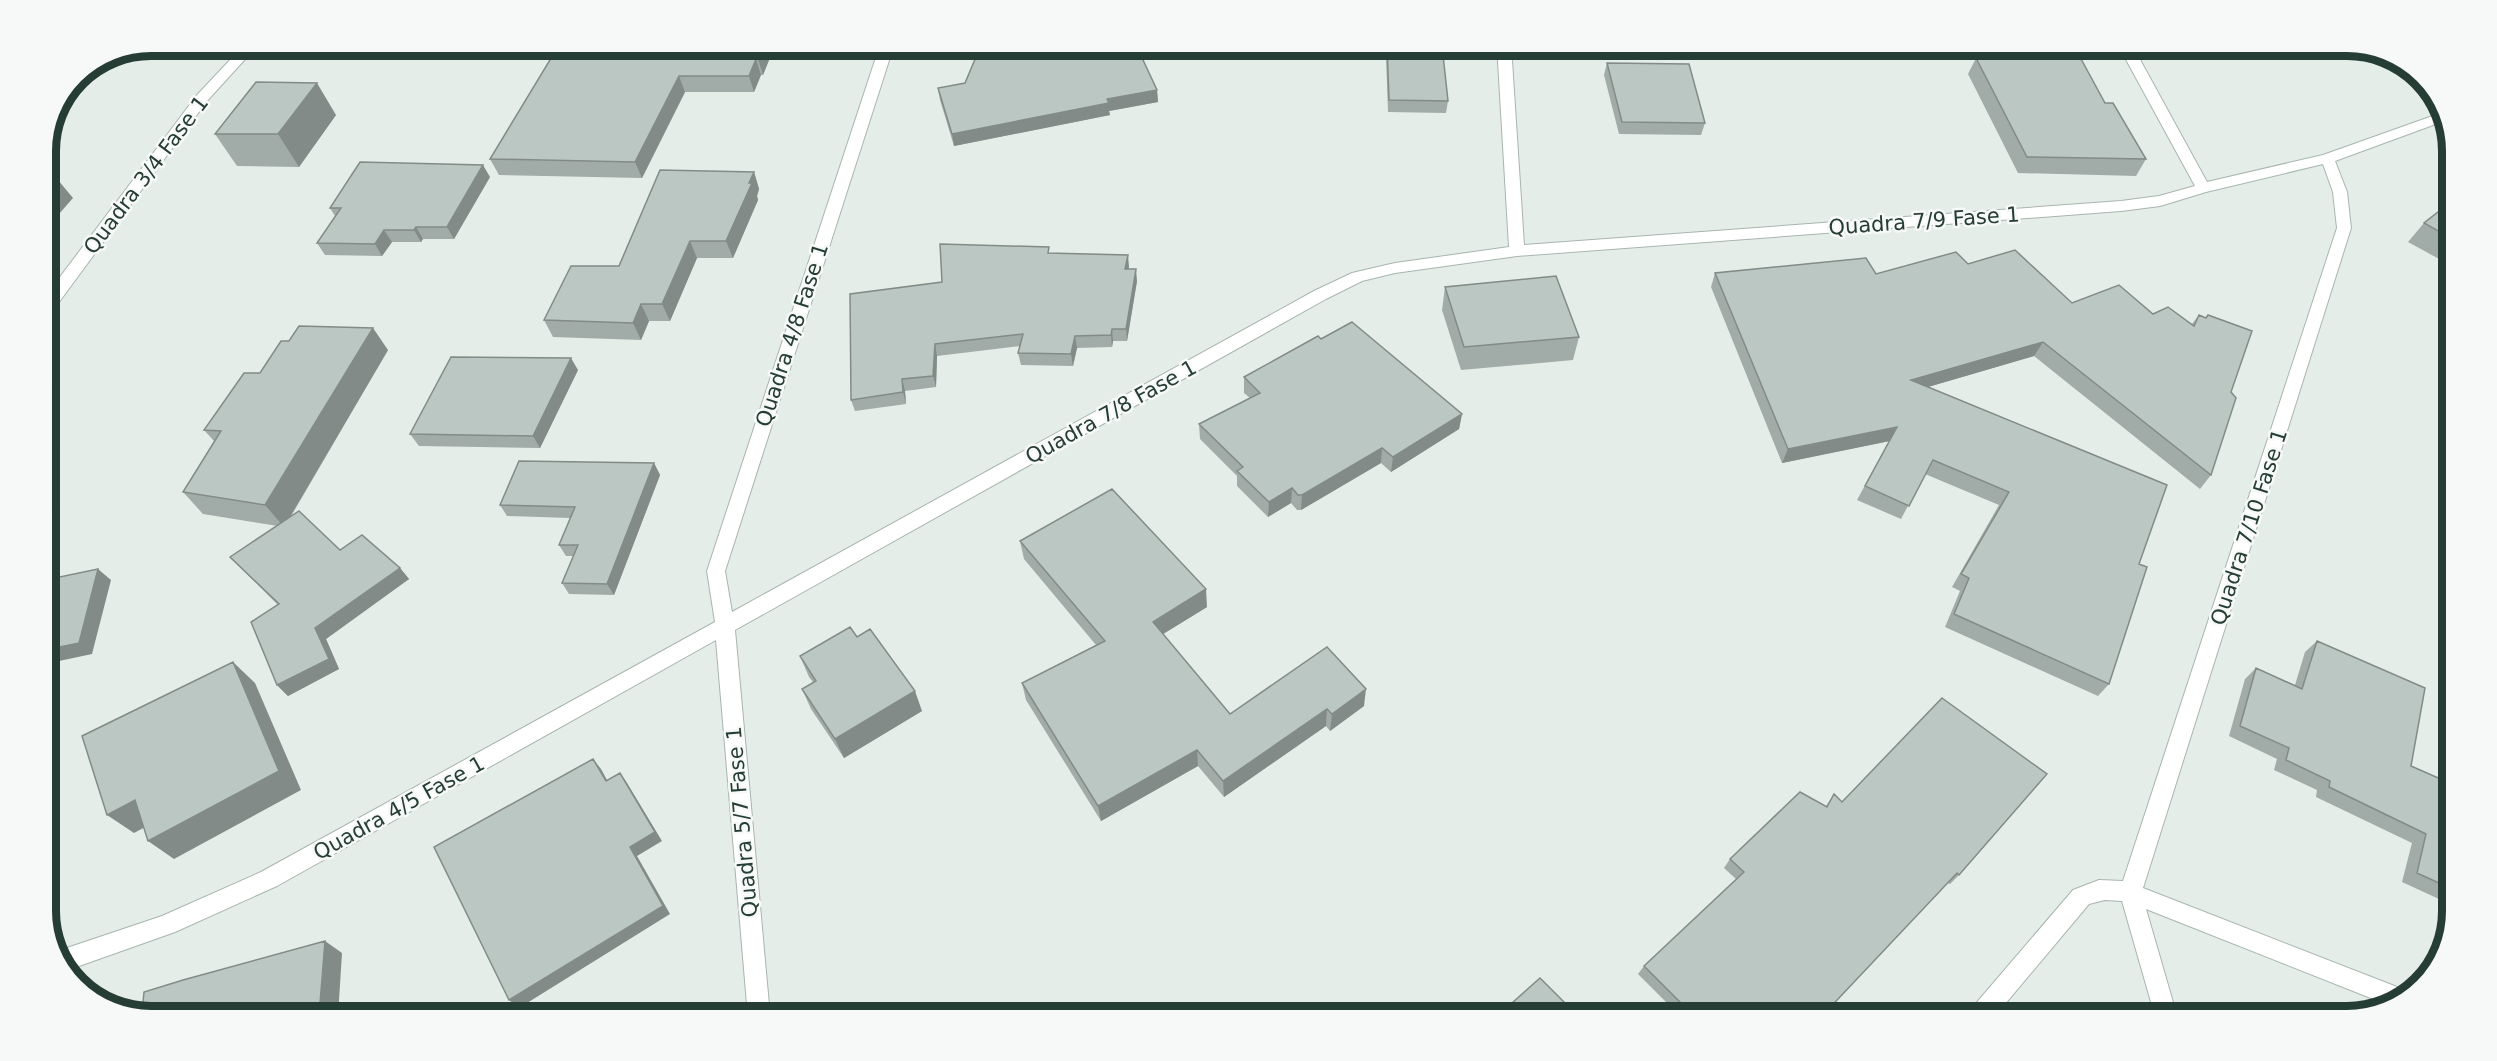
<svg xmlns="http://www.w3.org/2000/svg" width="2497" height="1061" font-family="'DejaVu Sans',sans-serif">
	<rect width="100%" height="100%" fill="#e5ede9"/>
	<g fill="none" stroke-linecap="round" stroke-linejoin="round">
		<g stroke="#a8b5af" stroke-width="2">
			<path id="minor" d="M244 45H258L207 101 51 313 45 314V297L197 95Z
				M880 45H894L725 571 732 612 1314 291 1352 273 1395 263 1509 247 1497 45H1511L1524 245 2121 201 2159 196 2195 186 2118 45H2132L2207 182 2323 155 2441 113 2444 121 2335 161 2347 192 2351 228 2143 888 2410 992 2405 998 2386 1004 2146 909 2177 1016H2155L2122 901 2105 900 2089 904 1995 1016H1969L1972 1008 2073 890 2099 880 2123 881 2337 228 2333 192 2323 164 2206 192 2160 206 2121 211 1517 256 1395 273 1362 281 1326 299 735 630 770 1016H748L716 640 277 886 175 932 65 971 58 951 162 916 261 872 715 622 707 571Z"/>
		</g>
		<use href="#minor" fill="#fff" fill-rule="evenodd"/>
	</g>
	<path fill="#a1aba7" d="M559 45H775L763 75H761L754 92H685L642 178 499 175 490 159Z
		M1387 45 1436 54 1448 101 1446 113 1388 112 1386 57Z
		M1976 58 2105 103 2146 159 2136 176 2018 173 1968 74Z
		M1607 63 1705 123 1701 135 1619 134 1604 75Z
		M938 88 1157 90 1158 102 1109 111 1110 115 954 146 940 100Z
		M336 115 299 167 237 166 215 134Z
		M754 172 759 189 757 196 758 200 733 258H697L670 321H649L641 340 553 337 544 320Z
		M490 177 454 239H423L421 242H392L382 256 325 255 317 243 335 216 330 208Z
		M2452 201V266L2408 242 2424 223Z
		M1050 253 1128 255V269L1137 281 1127 341H1113L1112 347 1077 348 1073 366 1021 365 1018 353 1020 346 937 356 936 387 905 391 906 404 855 411 851 400 942 282Z
		M1968 264 2072 303 2153 314 2192 324 2199 315 2206 318 2208 315 2211 475 2200 489 2034 356 1928 387 2139 564 2109 684 2098 696 1945 627 1960 591 1952 587 1999 505 1925 474 1901 519 1857 500 1889 441 1782 463 1711 287 1715 273 1876 274Z
		M1445 287 1579 337 1573 360 1461 370 1442 310Z
		M1321 339 1462 414 1459 429 1391 472 1381 463 1301 510H1297L1291 503 1268 517 1237 486V476L1200 439 1199 424 1250 398 1244 393V377Z
		M388 350 290 518 340 550 400 568 409 579 326 639 339 669 288 696 277 685 278 605 230 557 278 526 203 514 183 492 214 441 204 430 260 373Z
		M578 370 540 448 419 446 410 434Z
		M654 463 660 475 614 595 569 594 562 583 573 556H566L559 545 570 518 507 516 500 505Z
		M1020 541 1207 607 1163 634 1230 714 1364 706 1330 731 1326 726 1224 797 1198 766 1101 821 1026 700 1022 683 1096 645 1024 559Z
		M857 637 922 711 844 758 811 709 802 689 813 682 809 677 800 656Z
		M2317 641 2411 766 2452 784V905L2402 882 2412 843 2316 797 2317 790 2274 770 2277 759 2229 736 2245 679 2256 668 2295 685 2305 652Z
		M1834 794 1842 802 1959 875 1950 884 1948 883 1822 1016H1680L1638 974 1644 966 1736 879 1724 868 1730 859 1826 806Z
		M1503 1011 1578 1016H1501Z"/>
	<path fill="#838b88" d="M764 45H775L763 75 758 59Z
		M756 59 761 75 754 92 749 76Z
		M679 76 685 92 642 178 635 162Z
		M317 83 336 115 299 167 278 134Z
		M1157 90 1158 102 1109 111 1110 115 954 146 952 134 1107 99Z
		M483 165 490 177 454 239 447 227Z
		M754 172 759 189 757 196 758 200 733 258 726 241Z
		M58 180 73 198 45 230V194Z
		M416 227 423 239 421 242 414 230Z
		M384 230 392 242 382 256 375 244Z
		M690 241 697 258 670 321 662 304Z
		M1128 255 1129 267 1126 281 1125 269Z
		M1136 269 1137 281 1127 341 1126 329Z
		M641 304 649 321 641 340 633 323Z
		M373 328 388 350 284 527 265 505Z
		M1112 329 1113 341 1112 347 1111 335Z
		M1075 336 1077 348 1073 366 1071 354Z
		M2043 342 2034 356 1904 394 1911 380Z
		M935 344 937 356 936 387 933 376Z
		M571 358 578 370 540 448 533 436Z
		M902 379 905 391 906 404 903 392Z
		M1462 414 1459 429 1391 472 1393 457Z
		M1897 427 1890 441 1782 463 1788 449Z
		M1382 448 1381 463 1301 510 1302 495Z
		M654 463 660 475 614 595 607 584Z
		M1292 488 1291 503 1268 517 1269 502Z
		M400 568 409 579 326 639 339 669 288 696 277 685 315 628Z
		M98 569 111 580 92 654 45 664V650Z
		M1206 589 1207 607 1155 639 1153 622Z
		M233 662 255 683 301 790 174 859 148 841Z
		M1366 689 1364 706 1330 731 1332 714Z
		M915 691 922 711 844 758 835 739Z
		M1327 709 1326 726 1224 797 1223 781Z
		M1197 750 1198 766 1101 821 1098 806Z
		M593 759 601 769 613 791 606 781Z
		M620 773 627 783 662 841 637 856 670 914 519 1008 509 1000 630 847Z
		M135 800 160 819 134 833 107 815Z
		M325 941 342 953 338 1016H319Z"/>
	<path fill="#bbc7c2" stroke="#838b88" stroke-width="1.5" d="M559 45H764L758 59H756L749 76H679L635 162 490 159Z
		M981 45H1136L1157 90 1107 99 1109 103 952 134 938 88 965 83Z
		M1387 45 1435 46 1436 54 1443 55 1448 101 1389 100Z
		M1976 58 2081 59 2105 103H2113L2146 159 2027 157Z
		M1607 63 1689 64 1705 123 1622 122Z
		M256 82 317 83 278 134H215Z
		M360 162 483 165 447 227H416L414 230H384L375 244 317 243 341 208H330Z
		M660 170 754 172 749 183H752L726 241H690L662 304H641L633 323 544 320 571 266H619Z
		M45 178 58 180 45 194Z
		M2452 201V239L2424 223Z
		M940 244 1049 247 1048 253 1128 255 1125 269H1136L1126 329H1112L1111 335 1075 336 1071 354 1018 353 1023 334 935 344 933 376 902 379 903 392 851 400 850 294 942 282Z
		M2015 250 2072 303 2119 285 2153 314 2168 307 2194 326 2199 315 2206 318 2208 315 2252 331 2231 392 2236 398 2211 475 2043 342 1911 380 2167 485 2139 564 2147 567 2109 684 1954 614 1969 578 1961 574 2009 492 1933 460 1909 506 1865 486 1897 427 1788 449 1715 273 1866 258 1876 274 1956 252 1968 264Z
		M1556 276 1579 337 1464 347 1445 287Z
		M1352 322 1462 414 1393 457 1382 448 1302 495H1298L1292 488 1269 502 1237 471 1243 467 1199 424 1260 393 1244 377 1318 336 1321 339Z
		M299 326 373 328 265 505 183 492 221 431 204 430 244 373H260L281 341H289Z
		M451 357 571 358 533 436 410 434Z
		M519 461 654 463 607 584 562 583 578 545H559L575 507 500 505Z
		M1112 489 1206 589 1153 622 1230 714 1327 647 1366 689 1332 714 1327 709 1223 781 1197 750 1098 806 1022 683 1105 641 1020 541Z
		M299 511 340 550 362 535 400 568 315 628 329 659 277 685 251 622 279 604 230 557Z
		M98 569 79 643 45 650V580Z
		M850 627 857 637 870 629 915 691 835 739 802 689 816 681 800 656Z
		M2317 641 2425 688 2411 766 2452 784V889L2417 873 2426 834 2329 787 2330 781 2286 760 2289 748 2240 726 2256 668 2302 689Z
		M233 662 279 771 148 841 135 800 107 815 82 736Z
		M1942 698 2047 774 1959 875 1957 873 1822 1016H1694L1644 966 1744 872 1730 859 1800 792 1827 807 1834 794 1842 802Z
		M593 759 606 781 620 773 655 832 630 847 663 906 509 1000 434 847Z
		M325 941 319 1016H150L118 1010 143 1002 144 992 183 980Z
		M1540 978 1578 1016H1509L1503 1011Z"/>
	<g text-anchor="middle" stroke-width="5" stroke-linejoin="round" paint-order="stroke">
		<g font-size="21" fill="#263d35" stroke="#f6f9f7">
			<text transform="translate(146 175) rotate(-53)" y="7">Quadra 3/4 Fase 1</text>
			<text transform="translate(1924 221) rotate(-4)" y="7">Quadra 7/9 Fase 1</text>
			<text transform="translate(792 335) rotate(-72)" y="7">Quadra 4/8 Fase 1</text>
			<text transform="translate(1111 412) rotate(-29)" y="7">Quadra 7/8 Fase 1</text>
			<text transform="translate(2249 527) rotate(-72)" y="7">Quadra 7/10 Fase 1</text>
			<text transform="translate(399 808) rotate(-29)" y="7">Quadra 4/5 Fase 1</text>
			<text transform="translate(742 822) rotate(-95)" y="7">Quadra 5/7 Fase 1</text>
		</g>
	</g>
	<path d="M0 0H2497V1061H0ZM151 56H2347A95 95 0 0 1 2442 151V911A95 95 0 0 1 2347 1006H151A95 95 0 0 1 56 911V151A95 95 0 0 1 151 56Z" fill="#f6f9f7" fill-rule="evenodd"/>
	<path fill="none" stroke="#263d35" stroke-width="8" d="M151 56H2347A95 95 0 0 1 2442 151V911A95 95 0 0 1 2347 1006H151A95 95 0 0 1 56 911V151A95 95 0 0 1 151 56Z"/>
</svg>
